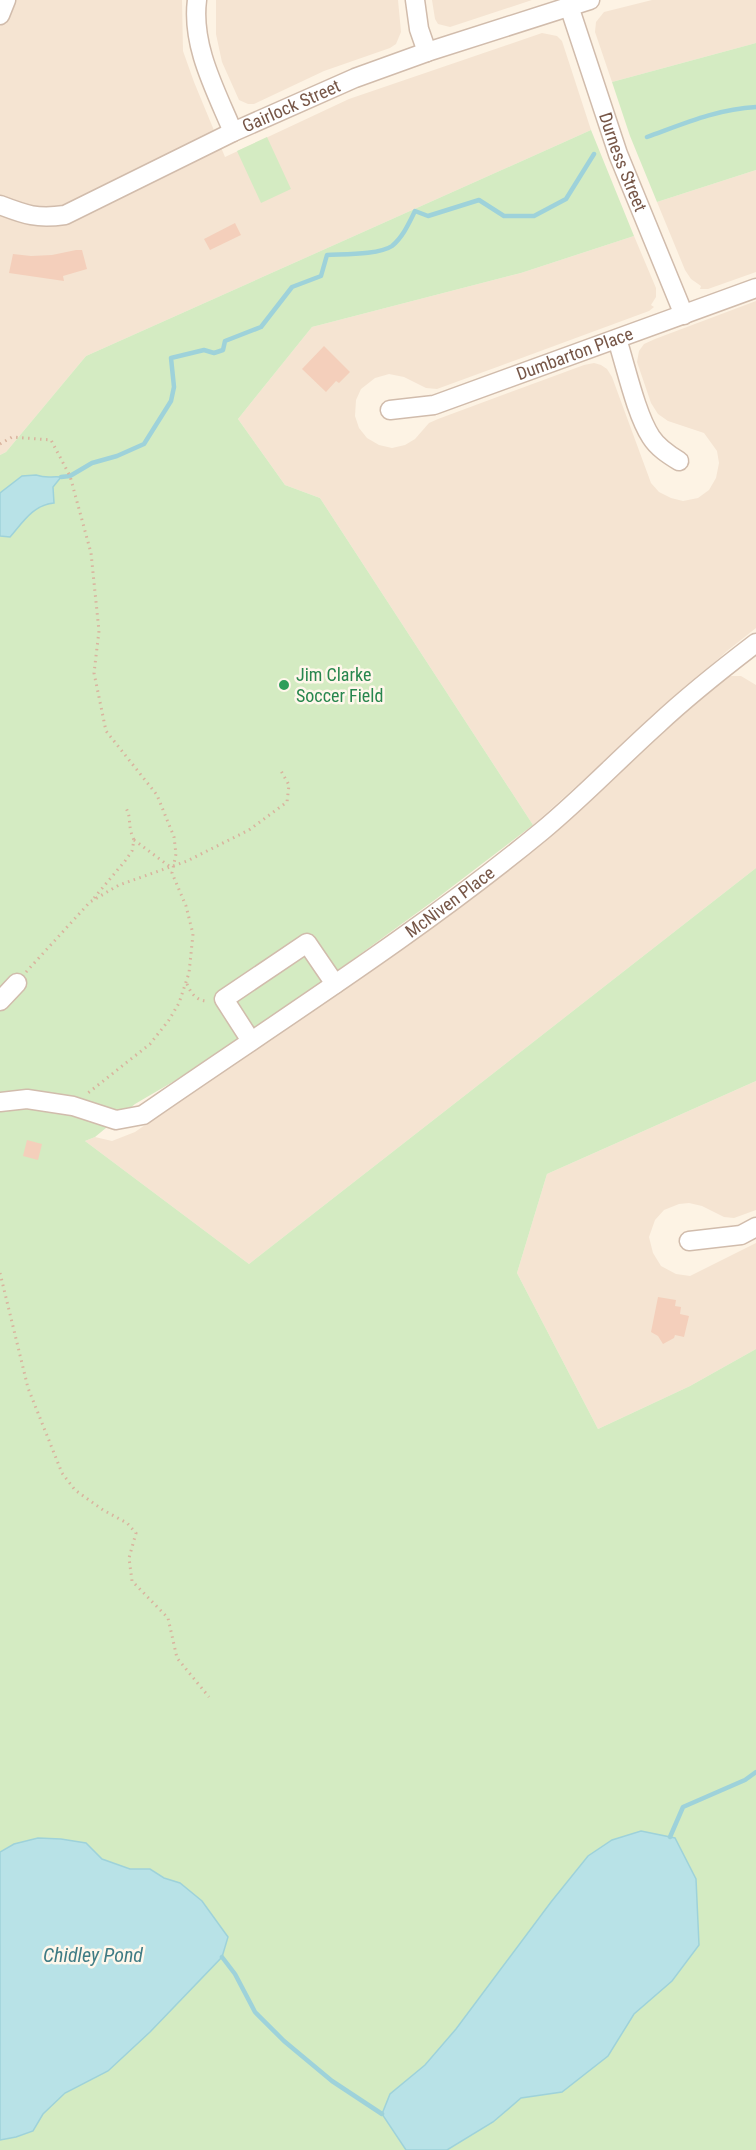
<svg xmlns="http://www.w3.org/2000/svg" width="756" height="2150" font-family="'Roboto Condensed',sans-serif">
	<rect width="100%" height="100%" fill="#fdf3e4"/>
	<path fill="#f5e4d2" d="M0 0H182L183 51 194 82 225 157 349 99 542 33 557 36 562 41 591 130 86 356 6 452 0 455Z
		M216 0H398L401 32 396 44 390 48 324 71 254 104H248L239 100 222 62 216 34Z
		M432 0H532L450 27 438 24 435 19Z
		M652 0H756V43L612 82 595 32 596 22 604 12Z
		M756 170V272L708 289H700L701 286 691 279 685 270 657 202Z
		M634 236 656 288V297L651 305 654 307 649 311 437 389 426 388 404 377 389 374 375 378 361 389 356 400 355 416 359 428 367 438 379 445 392 448 405 445 415 439 429 423 438 419 584 365 594 363 601 365 607 369 612 377 651 483 659 492 671 498 683 501 698 498 709 490 716 478 719 463 717 451 704 433 668 421 658 414 651 403 637 362 639 351 644 344 655 339 756 301V628L727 651 533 825 320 498 285 485 238 419 312 327 521 273Z
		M731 676H741L756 685V868L249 1264 85 1141 95 1137 112 1141 135 1132 482 891 545 840 670 722 723 678Z
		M756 1081V1210L734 1218 724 1217 702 1206 689 1203 679 1204 664 1210 655 1220 649 1237 653 1253 661 1266 676 1274 690 1276 756 1243V1349L690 1386 598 1429 517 1273 547 1174Z"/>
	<path fill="#d4ebc2" d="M756 43V170L657 202 630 136 612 82Z
		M591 130 634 236 521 273 312 327 238 419 285 485 320 498 533 825 436 899 319 984 176 1080 135 1104 95 1137 85 1141 249 1264 756 868V1081L547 1174 517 1273 598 1429 690 1386 756 1349V2150H0V455L6 452 86 356Z
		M267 137 291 189 261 203 237 151Z"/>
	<path fill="#b8e2e7" stroke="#9ed2da" stroke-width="1.5" d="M36 475C48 479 50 476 61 477L53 487 54 503C33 505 23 522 10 537L0 536V493L22 476Z
		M641 1831 675 1838 696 1879 699 1945 672 1981 634 2014 608 2056 562 2092 521 2098 493 2122 447 2150H406L382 2114 390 2094 425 2065 456 2029 551 1902 588 1856 612 1840Z
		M38 1838 61 1839 86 1843 102 1859 130 1869H150L164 1878 180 1883 202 1901 228 1937 222 1957 150 2032 108 2071 65 2093 43 2114 33 2131 16 2137 0 2140V1852L14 1844Z"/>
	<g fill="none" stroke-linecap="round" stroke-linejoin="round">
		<path stroke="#9ed2da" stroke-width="4.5" d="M647 137C683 124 717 109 756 107
			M61 477 70 476 92 463 117 456 144 444 171 401 174 387 171 358 204 350 214 353 223 350 225 341 261 327 292 287 321 276 327 255C343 254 379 255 392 246 403 237 409 223 415 211L428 216 479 200 504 216H534L566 199 594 154
			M670 1837 683 1807 745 1780 756 1772
			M222 1957 235 1974 255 2012 284 2041 332 2081 382 2114"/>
	</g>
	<path fill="#f4cfbb" d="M235 223 241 235 210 250 204 239Z
		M76 250H82L87 269 63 276 64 281 9 273 13 254 31 256 52 255Z
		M324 346 350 372 339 383 336 381 326 392 302 369Z
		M27 1140 42 1144 38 1160 23 1156Z
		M658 1297 676 1300 675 1306 681 1307 680 1314 689 1316 684 1337 675 1335 674 1338 663 1344 658 1336 651 1332Z"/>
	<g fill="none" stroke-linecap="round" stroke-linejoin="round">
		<g stroke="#d1bcac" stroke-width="21">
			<g id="minor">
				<path d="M197 0C191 46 216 91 233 132"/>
				<path d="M415 0 419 29 427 52"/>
				<path id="s1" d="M569 6 618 154 684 315"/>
				<path d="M0 15 6 0"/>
				<path id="s2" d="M0 205C26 215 37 219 65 215L233 132 355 78 427 52 590 0"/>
				<path d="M617 339C626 367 636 414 651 437 658 448 669 455 679 461"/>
				<path id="s3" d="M390 410 434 405 756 288"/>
				<path d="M0 1001 17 983"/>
				<path d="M251 1041 224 999 307 943 335 984"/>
				<path id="s4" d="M0 1102 27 1099 73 1106 116 1120 143 1115C277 1022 416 935 542 831 582 798 619 759 658 724 689 695 722 669 756 643"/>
				<path d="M689 1241 741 1235 756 1227"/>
			</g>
		</g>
		<path stroke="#d9b39e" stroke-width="3" stroke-dasharray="1.5 4.5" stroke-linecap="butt" d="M0 444 12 437 51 440 70 476 91 553 99 631 94 673 106 731 157 795 174 837 176 854 172 873 186 906 193 934 189 973 179 1003 169 1020 150 1044 88 1093
			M134 840 169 866
			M94 898 125 861 132 851 134 840C127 825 132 819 126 808
			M26 972 90 902 119 885 187 861 249 830 287 802 289 785 280 769
			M187 984C191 993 196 1001 208 1001
			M0 1273 28 1388 62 1473 75 1490 103 1510 127 1523 136 1533 129 1558 132 1581 168 1618 177 1658 209 1697"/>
		<use href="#minor" stroke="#fff" stroke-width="18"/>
	</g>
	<circle fill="#2e9e5b" stroke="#fff7eb" stroke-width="2" cx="284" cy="685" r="6"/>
	<g text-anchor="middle" stroke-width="5" stroke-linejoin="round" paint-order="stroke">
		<g font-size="18" fill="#775748" stroke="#fff7eb">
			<text dy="6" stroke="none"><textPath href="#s2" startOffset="318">Gairlock Street</textPath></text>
			<text dy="6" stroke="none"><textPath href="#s1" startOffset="165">Durness Street</textPath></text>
			<text dy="6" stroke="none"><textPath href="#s3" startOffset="194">Dumbarton Place</textPath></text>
			<text dy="6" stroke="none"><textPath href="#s4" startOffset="520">McNiven Place</textPath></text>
		</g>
		<g font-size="18" fill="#27864d" stroke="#fff7eb" text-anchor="start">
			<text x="296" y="681">Jim Clarke<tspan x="296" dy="21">Soccer Field</tspan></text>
		</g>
		<g font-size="20" font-style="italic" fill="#3f7b84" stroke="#fff7eb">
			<text x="93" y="1962">Chidley Pond</text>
		</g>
	</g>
</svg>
